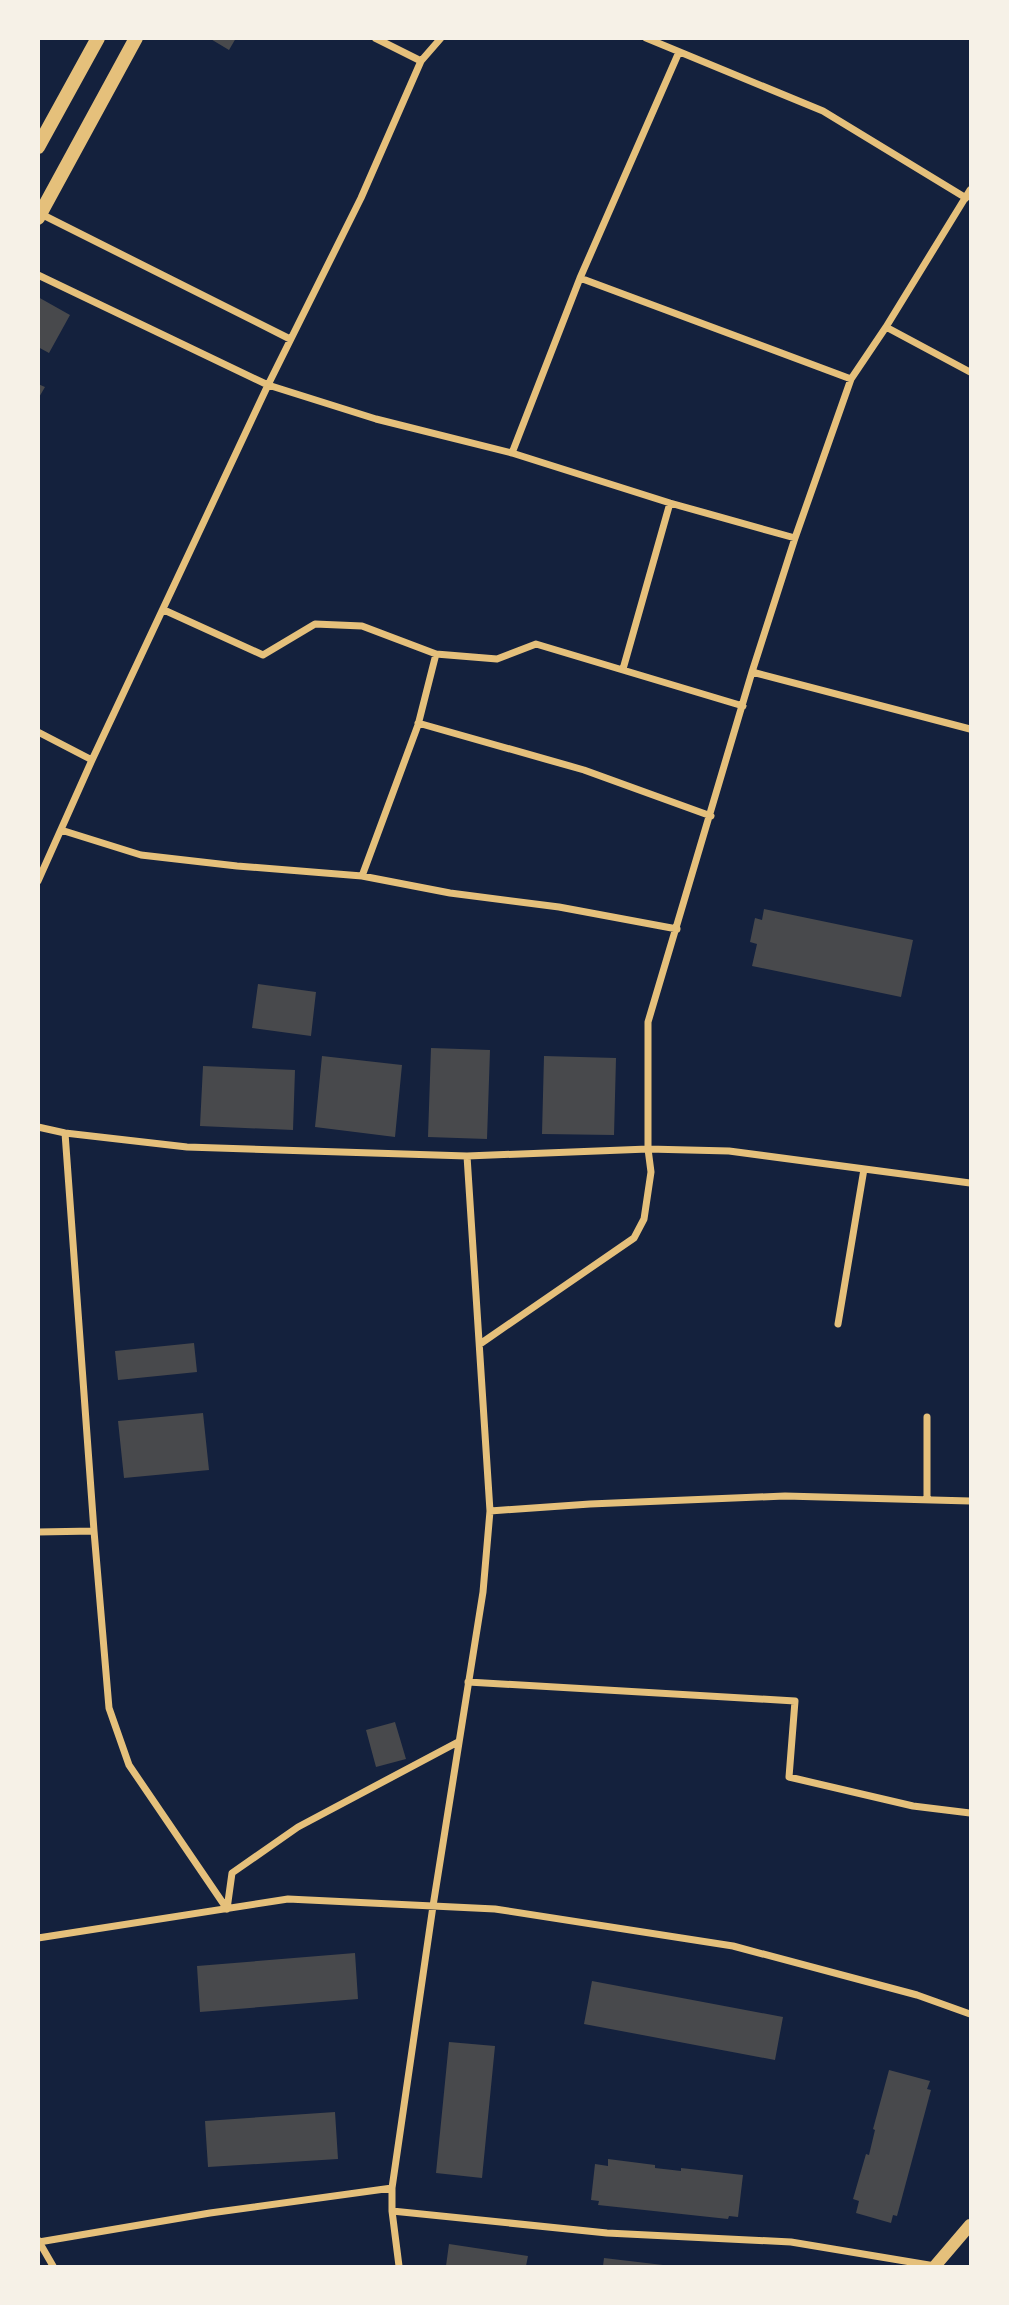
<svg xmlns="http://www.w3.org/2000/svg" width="1009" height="2305" font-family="Commissioner,sans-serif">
	<rect width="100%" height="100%" fill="#14213d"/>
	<!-- building -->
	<path fill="#48494c" d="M 209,38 L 236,38 L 229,50 Z
		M 38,297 L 70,315 L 49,353 L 38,347 Z
		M 38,384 L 45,387 L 38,399 Z
		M 764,909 L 913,940 L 901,997 L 752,966 L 757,944 L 750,942 L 755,918 L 762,920 Z
		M 258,984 L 316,992 L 311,1036 L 252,1028 Z
		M 431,1048 L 490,1050 L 487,1139 L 428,1137 Z
		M 322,1056 L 402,1065 L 395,1137 L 315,1127 Z
		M 544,1056 L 616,1058 L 614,1135 L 542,1134 Z
		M 203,1066 L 295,1070 L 293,1130 L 200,1126 Z
		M 194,1343 L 197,1372 L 118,1380 L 115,1351 Z
		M 203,1413 L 209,1470 L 124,1478 L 118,1421 Z
		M 395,1722 L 406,1759 L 376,1767 L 366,1730 Z
		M 355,1953 L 358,1999 L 200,2012 L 197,1966 Z
		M 592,1981 L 783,2017 L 775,2060 L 584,2024 Z
		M 449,2042 L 495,2046 L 482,2178 L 436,2173 Z
		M 889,2070 L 930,2081 L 927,2089 L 931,2090 L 897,2216 L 893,2215 L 891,2223 L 856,2213 L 859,2201 L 853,2199 L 866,2154 L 869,2155 L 875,2130 L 873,2129 Z
		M 335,2112 L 338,2159 L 208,2167 L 205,2121 Z
		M 608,2159 L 655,2165 L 655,2168 L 681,2171 L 681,2168 L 743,2175 L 738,2217 L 729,2216 L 728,2219 L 598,2205 L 599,2201 L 591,2200 L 595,2164 L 608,2166 Z
		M 449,2244 L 528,2256 L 526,2266 L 446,2266 Z
		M 604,2258 L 663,2265 L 663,2266 L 603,2266 Z"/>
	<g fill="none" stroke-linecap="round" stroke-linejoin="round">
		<!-- minor -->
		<path stroke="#e5c07b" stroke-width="7" d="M 375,38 L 421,61
			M 646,38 L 823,111 L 966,198
			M 41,214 L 290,339
			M 38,275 L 268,385 L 376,419 L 512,453 L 670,503 L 795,538
			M 580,278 L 851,379
			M 886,327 L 970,372
			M 512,453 L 580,278 L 679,52
			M 164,610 L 263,655 L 315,624 L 362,626 L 436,654 L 497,659 L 536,644 L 743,706
			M 623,669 L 670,503
			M 752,672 L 970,729
			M 418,723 L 584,770 L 711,816
			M 38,732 L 92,760
			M 61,830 L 141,855 L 237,866 L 362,876 L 450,893 L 559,907 L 677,929
			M 362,876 L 418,725 L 436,654
			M 38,881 L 92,760 L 268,385 L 361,198 L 421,61 L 441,38
			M 38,1127 L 65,1133 L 187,1147 L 467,1156 L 648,1149 L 729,1151 L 970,1183
			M 65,1133 L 94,1531 L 109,1708 L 129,1765 L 227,1909
			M 838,1324 L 864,1169
			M 480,1344 L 634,1238 L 644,1219 L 651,1172 L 648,1149 L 648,1022 L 752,672 L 795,538 L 851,379 L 886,327 L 970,190
			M 927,1500 L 927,1417
			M 490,1511 L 590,1504 L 785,1496 L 970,1501
			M 38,1532 L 94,1531
			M 468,1682 L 795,1701 L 789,1777 L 913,1806 L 970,1813
			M 227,1909 L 232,1873 L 298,1827 L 458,1742
			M 38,1938 L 288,1899 L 495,1909 L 733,1946 L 917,1995 L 970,2014
			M 392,2211 L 607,2233 L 791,2242 L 935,2266
			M 38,2240 L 53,2266
			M 39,2242 L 210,2213 L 392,2188
			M 399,2266 L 392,2211 L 392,2188 L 433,1906 L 483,1592 L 490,1511 L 467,1156"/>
		<!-- tertiary -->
		<path stroke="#e5c07b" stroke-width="12" d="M 935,2266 L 970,2225"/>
		<!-- secondary -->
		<path stroke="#e5c07b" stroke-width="14" d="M 38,147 L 98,38
			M 38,218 L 136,38"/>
	</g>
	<!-- border -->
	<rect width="1009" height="2305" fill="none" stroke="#f6f1e7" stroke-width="80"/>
</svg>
